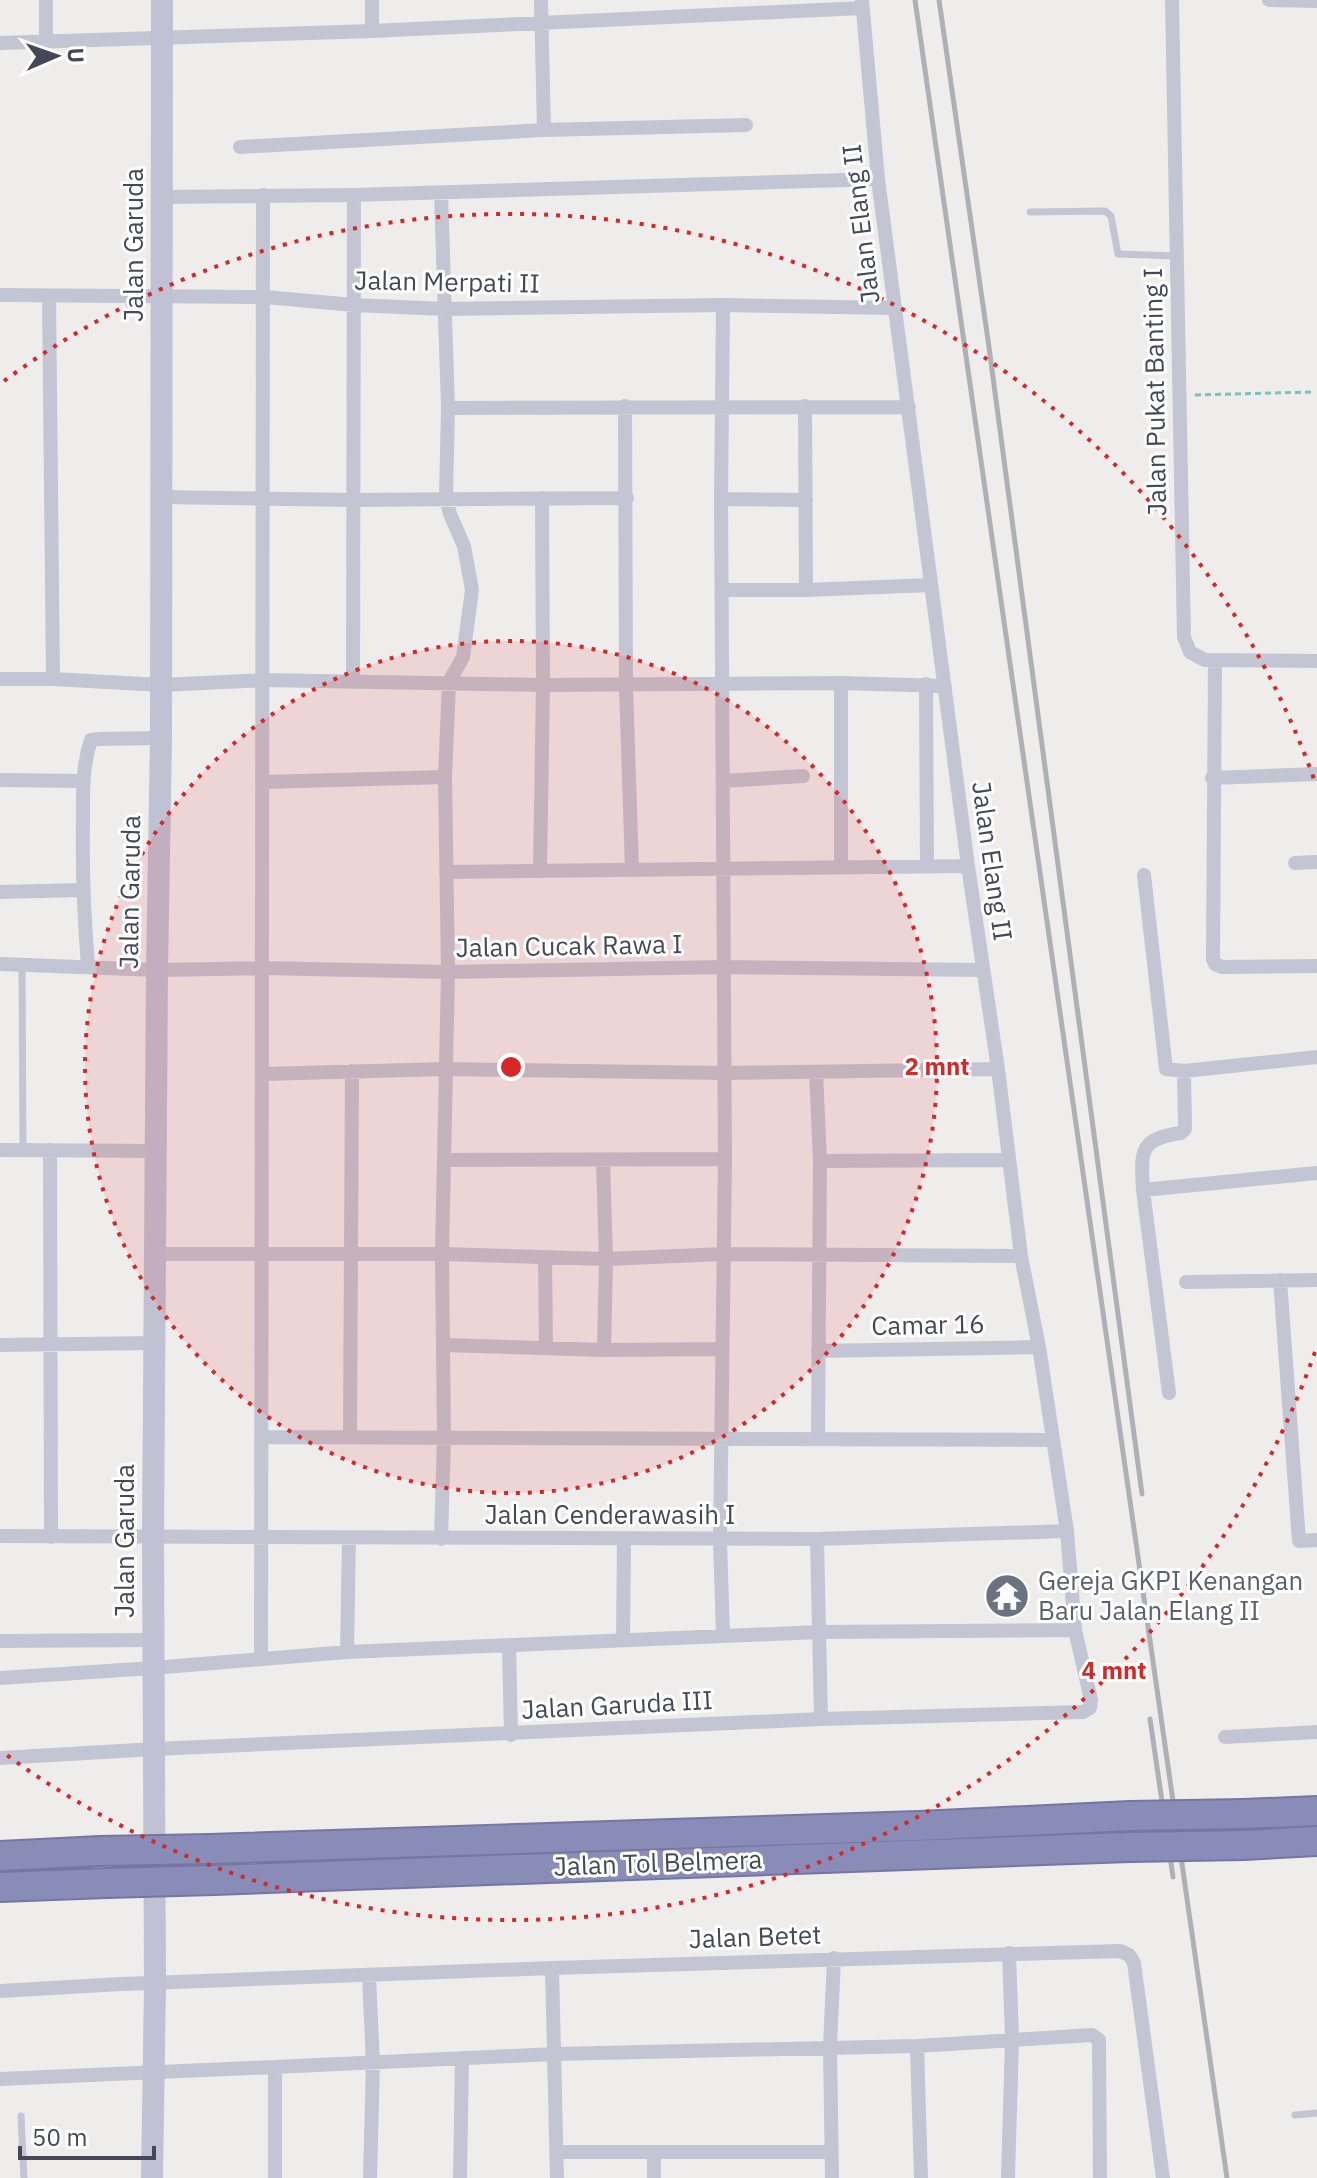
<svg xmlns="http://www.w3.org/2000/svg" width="1317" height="2178" font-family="'IBM Plex Sans',sans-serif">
	<rect width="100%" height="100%" fill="#efedec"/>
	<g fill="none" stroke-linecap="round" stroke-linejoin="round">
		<!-- highway casing -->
		<g stroke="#7477a2" stroke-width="32">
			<path id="highway" d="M 1243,1814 L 1317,1811
				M 1244,1845 L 1317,1841
				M 210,1849 L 919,1826 L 1130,1816
				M 0,1856 L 100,1851
				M 214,1880 L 1130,1847
				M 0,1887 L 107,1883"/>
		</g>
		<!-- path -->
		<path stroke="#7ac3bd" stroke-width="3" stroke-dasharray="6 4" stroke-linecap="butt" d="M 1195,395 L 1313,392"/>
		<!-- lane -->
		<path stroke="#c4c5d2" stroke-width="7" d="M 1030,212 L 1105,211 L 1111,216 L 1118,254 L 1177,256
			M 22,964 L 23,1150
			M 1295,2115 L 1317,2113
			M 21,2116 L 24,2178"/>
		<!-- street -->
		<path stroke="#c4c5d2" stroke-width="14" d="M 46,0 L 46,41
			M 541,0 L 544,130
			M 1172,0 L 1184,637 L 1190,652 L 1205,660 L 1317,661
			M 1269,0 L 1317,1
			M 372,31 L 372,0
			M 0,43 L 372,31 L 862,8
			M 240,147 L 544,130 L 746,125
			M 441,193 L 448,408 L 446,498 L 450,514 L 464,546 L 472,590 L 463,657 L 449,682 L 445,777 L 448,972 L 442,1254 L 444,1439 L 441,1539
			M 161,197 L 354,195 L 878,179
			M 0,295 L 265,297 L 354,305 L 445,309 L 723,305 L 894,308
			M 49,296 L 53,679
			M 625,406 L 626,686 L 632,869
			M 805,406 L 806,590
			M 448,408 L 909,407
			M 160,497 L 352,500 L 627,498
			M 721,499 L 806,500
			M 722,590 L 806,590 L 931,585
			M 1215,661 L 1213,959 L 1215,964 L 1222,967 L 1317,966
			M 0,679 L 53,679 L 161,685 L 264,680 L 543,685 L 841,683 L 945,686
			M 353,681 L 354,195
			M 841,683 L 841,866
			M 926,684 L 927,866
			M 1212,778 L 1317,774
			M 0,780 L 83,781
			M 723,781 L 803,776
			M 263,782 L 445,777
			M 1295,863 L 1317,862
			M 540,869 L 543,685 L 542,498
			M 446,872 L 968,866
			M 1144,875 L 1166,1069 L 1184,1071 L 1317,1057
			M 0,892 L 82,890
			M 0,964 L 157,970 L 263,968 L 448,972 L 723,967 L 982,970
			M 88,966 C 84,917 82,870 83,821 C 83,794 82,766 91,740 L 99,739 L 161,738
			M 816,1072 L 820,1161
			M 263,1074 L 446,1069 L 723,1073 L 998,1069
			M 0,1150 L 155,1151
			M 50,1150 L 51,1537
			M 444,1160 L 725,1159
			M 603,1161 L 606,1259 L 604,1350
			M 1143,1190 L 1317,1173
			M 155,1254 L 442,1254 L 606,1259 L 723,1254 L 1021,1256
			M 545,1257 L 546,1348
			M 1280,1280 L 1299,1541 L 1317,1540
			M 1186,1282 L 1317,1280
			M 0,1345 L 155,1343
			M 443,1345 L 604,1350 L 721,1349
			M 818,1351 L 1039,1347
			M 1169,1393 L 1143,1190 C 1141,1151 1139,1139 1181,1133 L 1185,1129 L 1184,1071
			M 350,1436 L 352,1071
			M 262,1437 L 1053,1440
			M 818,1438 L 820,1161 L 1009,1160
			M 0,1536 L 817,1539 L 1067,1531
			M 817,1539 L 821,1719
			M 723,1635 L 720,1540 L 725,1159 L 721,499 L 723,305
			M 623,1640 L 624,1539
			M 0,1641 L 153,1640
			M 509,1645 L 511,1735
			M 347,1652 L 349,1539
			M 261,1659 L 263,195
			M 0,1678 L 153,1668 L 347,1652 L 820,1632 L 1075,1630
			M 1225,1737 L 1317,1732
			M 0,1758 L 155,1749 L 821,1719 L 1083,1712 L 1090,1708 L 1091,1700 L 1075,1630 L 1067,1531 L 1039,1347 L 1021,1256 L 998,1069 L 968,866 L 878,179 L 862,0
			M 552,1968 L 557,2178
			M 369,1977 L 373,2063 L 370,2178
			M 0,1991 L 121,1984 L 552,1968 L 1120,1951 L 1129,1955 L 1134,1963 L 1163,2178
			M 917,2046 L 921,2178
			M 0,2079 L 275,2067
			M 556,2152 L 832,2152
			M 275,2178 L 275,2067 L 554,2054 L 917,2046 L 1092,2035 L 1099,2040 L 1100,2178
			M 460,2178 L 462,2058
			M 654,2178 L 654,2152
			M 832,2178 L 830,2047 L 834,1958
			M 1008,2178 L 1012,2039 L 1009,1953"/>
		<!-- secondary -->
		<path stroke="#c0c1d3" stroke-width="22" d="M 152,2178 L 155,1985 L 153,1538 L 157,970 L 161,738 L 162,0"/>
		<!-- highway -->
		<use href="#highway" stroke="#888cb6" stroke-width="28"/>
		<!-- rail -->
		<path stroke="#afafb6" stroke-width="5" d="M 915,0 L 1227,2178
			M 939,0 L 988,340 L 1142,1494
			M 1150,1719 L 1173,1877"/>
		<!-- highway-bridge casing -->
		<g stroke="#7477a2" stroke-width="32" stroke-linecap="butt">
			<path id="highway-bridge" d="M 1130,1816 L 1243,1814
				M 1130,1847 L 1244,1845
				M 100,1851 L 210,1849
				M 107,1883 L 214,1880"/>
		</g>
		<!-- highway-bridge -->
		<use href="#highway-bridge" stroke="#888cb6" stroke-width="28"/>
	</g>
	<!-- distance rings -->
	<circle cx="511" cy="1067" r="426" fill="#d62828" fill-opacity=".12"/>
	<g fill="none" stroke="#d62828" stroke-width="4" stroke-dasharray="4 8">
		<circle cx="511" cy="1067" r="426"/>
		<path d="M1315 1352A853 853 0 0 1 4 1753M4 381A853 853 0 0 1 1315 782"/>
	</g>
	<!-- icons -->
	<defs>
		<g id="temple-disc" transform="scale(2.3)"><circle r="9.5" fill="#6b7280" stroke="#fff"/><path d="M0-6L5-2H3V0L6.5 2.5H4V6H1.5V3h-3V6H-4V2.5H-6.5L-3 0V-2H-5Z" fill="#fff"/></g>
	</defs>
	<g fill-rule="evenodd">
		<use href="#temple-disc" x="1007" y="1596"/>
	</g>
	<g text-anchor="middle" stroke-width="6" stroke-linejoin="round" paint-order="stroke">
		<!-- street labels -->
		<g font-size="26" fill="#464857" stroke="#fff">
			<text transform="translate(861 224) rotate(-97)" y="9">Jalan Elang II</text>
			<text transform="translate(134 245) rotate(-90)" y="9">Jalan Garuda</text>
			<text transform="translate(447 282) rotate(1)" y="9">Jalan Merpati II</text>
			<text transform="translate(1155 392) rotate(-91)" y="9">Jalan Pukat Banting I</text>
			<text transform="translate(992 861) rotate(82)" y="9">Jalan Elang II</text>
			<text transform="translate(130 892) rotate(-89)" y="9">Jalan Garuda</text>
			<text transform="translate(569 946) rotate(-1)" y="9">Jalan Cucak Rawa I</text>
			<text transform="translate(928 1325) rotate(-1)" y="9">Camar 16</text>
			<text x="610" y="1524">Jalan Cenderawasih I</text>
			<text transform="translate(125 1541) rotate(-90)" y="9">Jalan Garuda</text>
			<text transform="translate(617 1705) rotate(-3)" y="9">Jalan Garuda III</text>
			<text transform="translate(658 1863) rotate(-2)" y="9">Jalan Tol Belmera</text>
			<text transform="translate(755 1937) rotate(-2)" y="9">Jalan Betet</text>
		</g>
		<!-- worship labels -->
		<g font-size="26" fill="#5b616d" stroke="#fff" text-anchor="start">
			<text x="1038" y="1590">Gereja GKPI Kenangan<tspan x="1038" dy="30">Baru Jalan Elang II</tspan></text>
		</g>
	</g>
	<circle cx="511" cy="1067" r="12" fill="#d62828" stroke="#fff" stroke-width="4"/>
	<g font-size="24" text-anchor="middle" font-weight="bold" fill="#d62828" stroke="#fff" stroke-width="6" stroke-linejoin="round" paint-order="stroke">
		<text x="937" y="1075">2 mnt</text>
		<text x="1114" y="1679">4 mnt</text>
	</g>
	<!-- north arrow -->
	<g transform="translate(56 56) rotate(88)" stroke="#ffffff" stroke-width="6" paint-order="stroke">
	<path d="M0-6L14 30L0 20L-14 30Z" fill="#464857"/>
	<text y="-12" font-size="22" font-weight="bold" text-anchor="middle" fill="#464857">U</text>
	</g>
	<!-- scale -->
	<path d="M20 2146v12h134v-12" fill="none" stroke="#464857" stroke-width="4"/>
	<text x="32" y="2146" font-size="24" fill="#464857" stroke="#ffffff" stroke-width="6" paint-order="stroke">50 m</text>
</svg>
